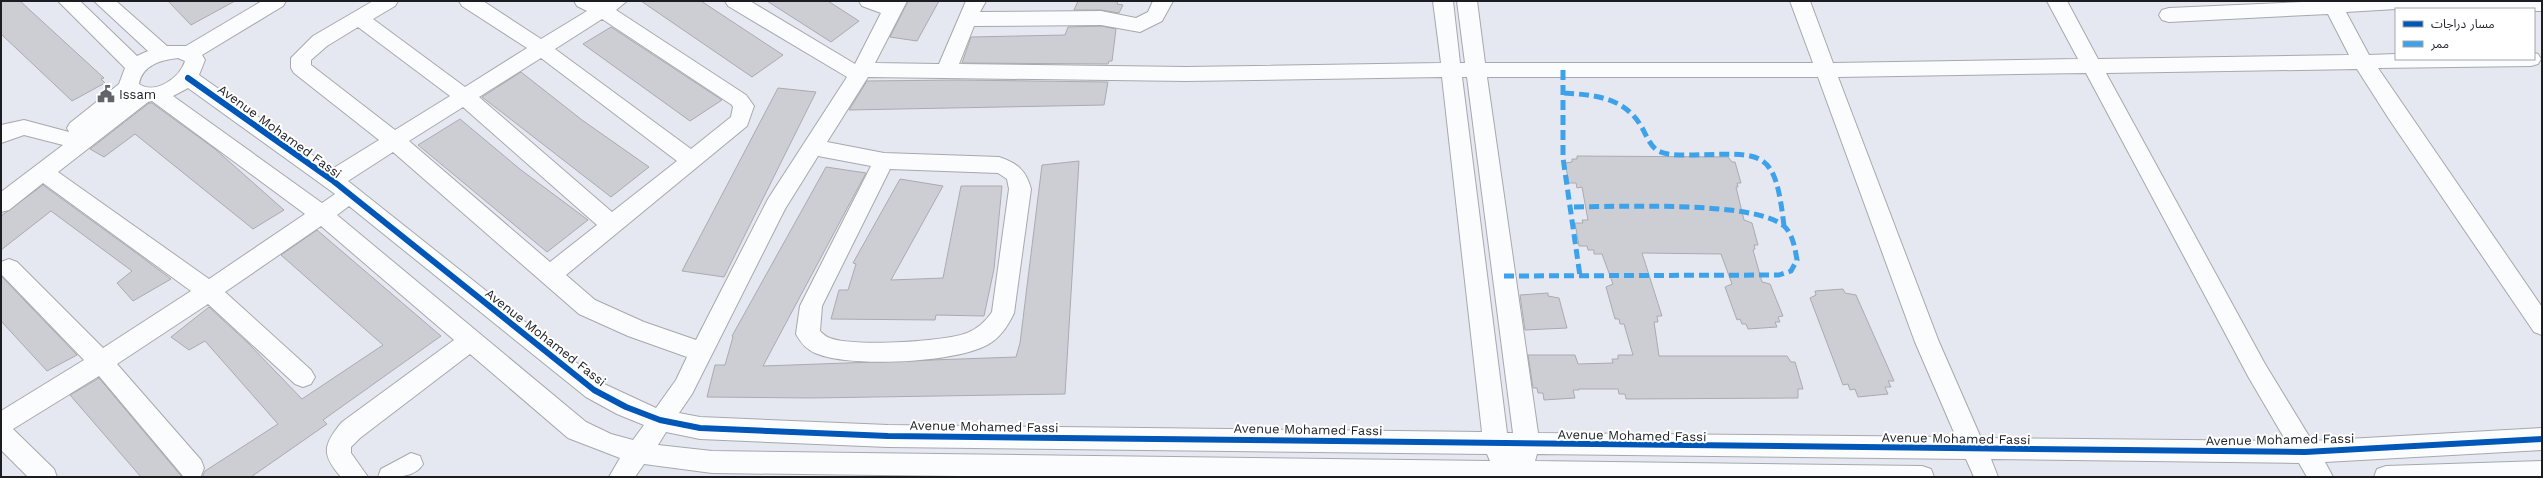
<svg xmlns="http://www.w3.org/2000/svg" width="2543" height="478" font-family="'Work Sans','Noto Sans Arabic',sans-serif">
	<rect width="100%" height="100%" fill="#e6e8f1"/>
	<!-- building -->
	<path fill="#cdcdd4" stroke="#aaaab1" d="M 1,1 L 20,1 L 104,78 L 101,79 L 105,83 L 72,101 L 1,34 Z
		M 168,1 L 235,1 L 191,25 Z
		M 641,1 L 701,1 L 783,55 L 752,77 Z
		M 767,1 L 828,1 L 859,21 L 831,42 Z
		M 908,1 L 939,1 L 917,41 L 890,37 Z
		M 1078,1 L 1118,1 L 1117,4 L 1123,5 L 1119,13 L 1101,10 L 1074,10 Z
		M 1101,26 L 1116,29 L 1112,61 L 1109,61 L 1108,64 L 962,63 L 971,37 L 1065,35 L 1068,27 Z
		M 611,27 L 722,100 L 690,121 L 583,44 Z
		M 521,72 L 582,120 L 649,167 L 611,197 L 482,97 Z
		M 956,80 L 1108,82 L 1104,105 L 849,110 L 867,81 Z
		M 778,88 L 816,92 L 724,277 L 682,271 Z
		M 149,103 L 152,103 L 215,149 L 284,210 L 253,229 L 135,134 L 104,157 L 90,149 Z
		M 460,119 L 521,170 L 588,220 L 547,252 L 418,145 Z
		M 1577,156 L 1728,157 L 1732,162 L 1735,162 L 1741,183 L 1737,183 L 1738,187 L 1736,187 L 1744,220 L 1752,223 L 1758,245 L 1754,245 L 1755,249 L 1753,250 L 1762,282 L 1770,284 L 1783,316 L 1778,317 L 1780,322 L 1775,322 L 1777,327 L 1748,329 L 1746,324 L 1742,324 L 1740,319 L 1737,320 L 1725,287 L 1732,284 L 1721,254 L 1642,253 L 1662,316 L 1657,316 L 1658,322 L 1654,322 L 1659,356 L 1787,356 L 1791,362 L 1795,362 L 1803,389 L 1798,389 L 1798,398 L 1626,399 L 1625,394 L 1619,394 L 1618,389 L 1579,389 L 1579,390 L 1573,390 L 1575,398 L 1544,400 L 1543,393 L 1538,393 L 1537,388 L 1533,388 L 1528,355 L 1575,355 L 1578,364 L 1613,363 L 1612,359 L 1618,359 L 1618,355 L 1633,355 L 1624,324 L 1620,324 L 1619,319 L 1615,319 L 1606,287 L 1613,284 L 1602,254 L 1594,254 L 1594,250 L 1588,250 L 1587,246 L 1579,246 L 1575,223 L 1583,223 L 1582,220 L 1588,220 L 1582,187 L 1577,188 L 1576,183 L 1569,183 L 1565,163 L 1572,162 L 1572,159 L 1577,159 Z
		M 1079,161 L 1065,394 L 811,398 L 707,397 L 715,365 L 725,365 L 733,337 L 732,336 L 826,167 L 866,173 L 763,366 L 1016,357 L 1020,343 L 1042,165 Z
		M 900,179 L 943,186 L 891,280 L 943,278 L 961,186 L 1002,186 L 994,269 L 984,316 L 936,315 L 935,320 L 831,319 L 839,290 L 848,290 L 856,264 L 853,263 Z
		M 43,185 L 139,255 L 171,279 L 133,301 L 117,283 L 132,271 L 51,211 L 1,250 L 1,216 Z
		M 317,230 L 441,336 L 323,420 L 327,424 L 251,477 L 202,477 L 205,471 L 278,424 L 205,341 L 189,350 L 171,337 L 209,307 L 249,344 L 302,399 L 383,345 L 281,255 Z
		M 1,276 L 77,355 L 47,371 L 1,321 Z
		M 1843,289 L 1845,293 L 1856,295 L 1894,381 L 1888,381 L 1891,387 L 1885,387 L 1888,394 L 1858,397 L 1855,389 L 1850,390 L 1848,384 L 1843,385 L 1810,298 L 1816,295 L 1815,291 Z
		M 1548,293 L 1548,296 L 1559,298 L 1567,328 L 1525,330 L 1520,295 Z
		M 99,378 L 182,477 L 141,477 L 70,395 Z"/>
	<g fill="none" stroke-linecap="round" stroke-linejoin="round">
		<!-- minor casing -->
		<g stroke="#a6a8ae" stroke-width="2">
			<path id="minor" d="M 58,1 L 80,1 L 137,56 L 148,51 L 94,1 L 116,1 L 167,46 L 186,46 L 262,1 L 286,1 L 283,6 L 202,55 L 205,60 L 199,75 L 332,169 L 379,140 L 294,73 L 291,68 L 291,58 L 313,36 L 373,1 L 398,1 L 395,6 L 373,19 L 465,87 L 527,48 L 462,6 L 459,1 L 483,1 L 541,39 L 587,11 L 577,6 L 574,1 L 627,1 L 616,10 L 746,95 L 754,106 L 747,126 L 566,275 L 595,300 L 644,322 L 696,340 L 768,199 L 847,77 L 728,6 L 725,1 L 750,1 L 855,64 L 881,13 L 862,6 L 859,1 L 907,1 L 875,63 L 939,64 L 966,1 L 986,1 L 980,12 L 1101,11 L 1136,18 L 1148,12 L 1153,1 L 1173,1 L 1162,21 L 1140,32 L 1101,25 L 974,26 L 959,64 L 1186,67 L 1441,63 L 1433,1 L 1453,1 L 1460,63 L 1465,63 L 1457,1 L 1477,1 L 1485,63 L 1813,63 L 1790,1 L 1810,1 L 1833,63 L 2078,59 L 2047,1 L 2067,1 L 2098,59 L 2349,55 L 2328,14 L 2169,22 L 2162,20 L 2159,15 L 2162,10 L 2169,8 L 2327,1 L 2542,1 L 2542,11 L 2396,9 L 2346,12 L 2369,55 L 2396,54 L 2396,59 L 2534,59 L 2534,53 L 2538,54 L 2541,59 L 2538,64 L 2531,66 L 2378,68 L 2542,307 L 2542,335 L 2534,332 L 2389,119 L 2357,69 L 2106,73 L 2265,364 L 2312,441 L 2542,428 L 2542,450 L 2325,462 L 2333,477 L 2307,477 L 2299,463 L 1991,459 L 1998,477 L 1974,477 L 1966,459 L 1537,454 L 1535,461 L 1922,466 L 1931,469 L 1934,477 L 1033,477 L 712,473 L 644,464 L 635,477 L 609,477 L 620,458 L 568,438 L 470,354 L 360,438 L 351,447 L 351,453 L 368,477 L 341,477 C 321,454 323,445 342,422 L 454,340 L 321,226 L 225,292 L 311,370 L 315,377 L 311,384 L 303,387 L 295,384 L 208,304 L 117,364 L 201,460 L 204,468 L 201,476 L 183,476 L 99,376 L 13,429 L 54,469 L 57,477 L 28,477 L 1,450 L 1,411 L 84,360 L 1,274 L 1,262 L 9,259 L 17,262 L 103,348 L 191,291 L 43,183 L 9,210 L 1,212 L 1,192 L 63,145 L 24,135 L 1,143 L 1,125 L 24,120 L 69,132 L 67,128 L 70,123 L 119,84 L 125,68 ZM 602,19 L 732,105 L 733,107 L 731,117 L 691,149 L 555,49 ZM 358,27 L 450,96 L 395,130 L 311,65 L 311,60 L 327,46 ZM 178,58 L 185,61 C 180,78 155,95 139,84 C 142,65 161,60 178,58 ZM 541,58 L 677,161 L 612,212 L 479,97 ZM 2086,73 L 2249,378 L 2286,441 L 1981,438 L 1939,342 L 1838,77 ZM 868,77 L 1186,81 L 1442,77 L 1482,432 L 888,425 L 700,417 L 679,413 L 692,394 L 785,209 L 818,156 L 871,166 L 800,306 L 796,334 C 801,343 806,349 815,353 C 849,368 954,363 987,345 C 1000,338 1008,326 1014,313 L 1031,189 C 1026,170 1017,163 999,157 L 884,153 L 827,142 ZM 1462,77 L 1467,77 L 1513,433 L 1507,433 ZM 1487,77 L 1818,77 L 1915,342 L 1956,437 L 1538,433 ZM 188,88 L 324,186 L 335,194 L 322,203 L 173,96 ZM 152,101 L 305,214 L 209,279 L 58,172 L 148,102 ZM 463,107 L 597,225 L 550,262 L 409,141 ZM 393,152 L 579,314 L 628,336 L 687,357 L 676,380 L 656,408 L 602,383 L 348,181 ZM 890,169 L 998,173 L 1007,179 L 1009,189 L 992,312 C 986,321 977,329 967,333 C 943,342 852,347 830,338 C 826,337 823,334 820,331 L 822,306 ZM 349,206 L 586,397 L 617,414 L 644,425 L 633,440 L 611,434 L 586,422 L 337,215 ZM 666,432 L 700,439 L 888,447 L 1487,454 L 1490,461 L 712,451 L 658,445 Z
				M 411,453 L 420,456 L 423,464 C 415,478 395,477 378,477 L 381,469 Z
				M 2542,461 L 2542,477 L 2374,477 L 2377,469 L 2386,466 Z"/>
		</g>
		<!-- minor -->
		<use href="#minor" fill="#fbfcfd" fill-rule="evenodd"/>
		<!-- quiet -->
		<path stroke="#3da2ea" stroke-width="5" stroke-dasharray="10 5" stroke-linecap="butt" d="M 1563,70 L 1563,158 L 1580,276
			M 1564,93 C 1594,95 1624,97 1641,126 C 1646,134 1649,145 1658,151 C 1669,156 1682,155 1694,155 C 1765,153 1775,149 1784,226
			M 1504,276 L 1779,275 L 1791,271 L 1797,260 C 1795,249 1793,234 1784,226 C 1754,200 1614,207 1571,207"/>
		<!-- cycleway casing -->
		<g stroke="#fff" stroke-width="8">
			<path id="cycleway" d="M 188,78 L 332,180 L 594,390 L 626,407 L 660,420 L 700,428 L 888,436 L 2305,452 L 2542,439"/>
		</g>
		<!-- cycleway -->
		<use href="#cycleway" stroke="#0057b8" stroke-width="6"/>
	</g>
	<!-- icons -->
	<defs>
		<g id="civic-bare" transform="scale(1.38)"><path d="M-.6-6.5H3V-4.5H.6V-3L4-1V1h2V6H-6V1h2V-1L-.6-3ZM-1.2 2.5V6h2.4V2.5Z" fill="#63646b" stroke="#fff" stroke-width="2.5" paint-order="stroke"/></g>
	</defs>
	<g fill-rule="evenodd">
		<use href="#civic-bare" x="106" y="94"/>
	</g>
	<g text-anchor="middle" stroke-width="4" stroke-linejoin="round" paint-order="stroke">
		<!-- poi labels -->
		<g font-size="13" fill="#1c1d23" stroke="#fff" text-anchor="start">
			<text x="119" y="99">Issam</text>
		</g>
		<!-- street labels -->
		<g font-size="13" fill="#1c1d23" stroke="#fff">
			<text transform="translate(280 131) rotate(36)" y="5">Avenue Mohamed Fassi</text>
			<text transform="translate(546 337) rotate(38)" y="5">Avenue Mohamed Fassi</text>
			<text transform="translate(984 426) rotate(1)" y="5">Avenue Mohamed Fassi</text>
			<text transform="translate(1308 429) rotate(1)" y="5">Avenue Mohamed Fassi</text>
			<text transform="translate(1632 435) rotate(1)" y="5">Avenue Mohamed Fassi</text>
			<text transform="translate(1956 438) rotate(1)" y="5">Avenue Mohamed Fassi</text>
			<text transform="translate(2280 439) rotate(-1)" y="5">Avenue Mohamed Fassi</text>
		</g>
	</g>
	<!-- border -->
	<rect width="2543" height="478" fill="none" stroke="#1c1d23" stroke-width="4"/>
	<!-- legend -->
	<rect x="2395" y="8" width="140" height="52" fill="#ffffff" stroke="#a4a5a7"/>
	<rect x="2403" y="21" width="20" height="6" fill="#0057b8" stroke="#a4a5a7"/>
	<text x="2431" y="28" font-size="12" fill="#1c1d23">مسار دراجات</text>
	<rect x="2403" y="41" width="20" height="6" fill="#3da2ea" stroke="#a4a5a7"/>
	<text x="2431" y="48" font-size="12" fill="#1c1d23">ممر</text>
</svg>
